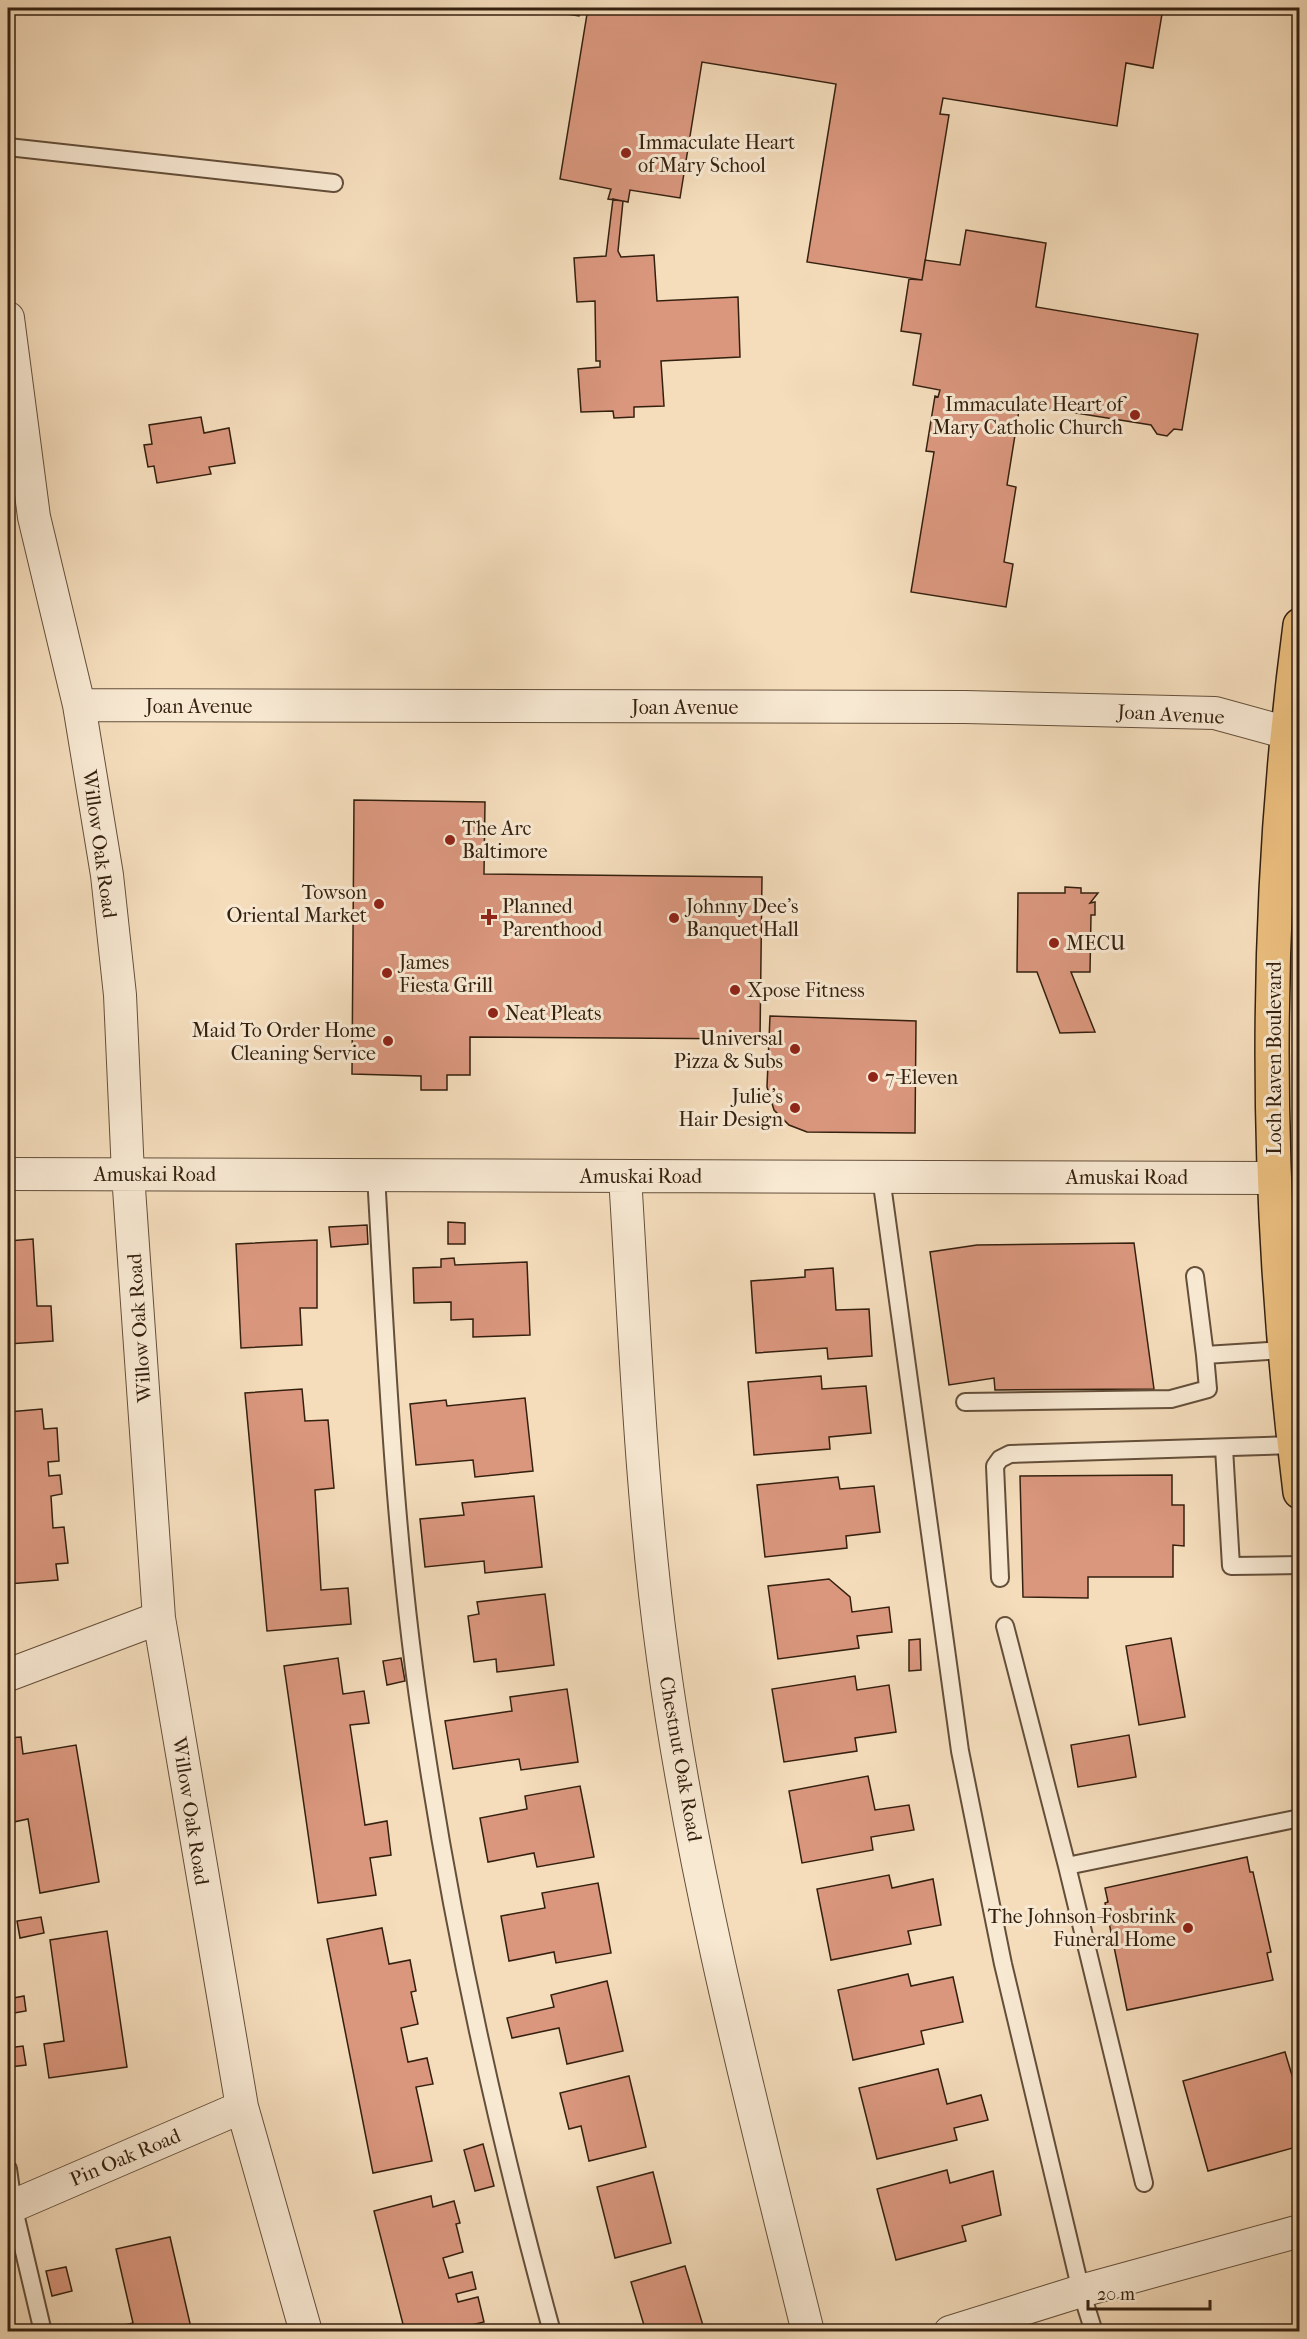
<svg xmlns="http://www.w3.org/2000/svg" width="1307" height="2339" font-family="'IM FELL French Canon',serif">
	<rect width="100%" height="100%" fill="#f5ddbc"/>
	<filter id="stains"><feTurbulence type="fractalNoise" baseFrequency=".00333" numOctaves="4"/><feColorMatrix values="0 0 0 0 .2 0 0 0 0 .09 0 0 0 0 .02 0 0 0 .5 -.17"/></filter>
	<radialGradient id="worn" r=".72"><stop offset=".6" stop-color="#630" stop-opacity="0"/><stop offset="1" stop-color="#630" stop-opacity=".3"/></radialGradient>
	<!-- building -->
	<path fill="#da977e" stroke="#34200f" stroke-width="1.5" d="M 527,8 L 581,8 L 579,16 Z
		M 588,8 L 1163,8 L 1153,68 L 1126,63 L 1117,126 L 943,98 L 940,114 L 949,115 L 922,280 L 807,262 L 836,84 L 702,62 L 680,198 L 630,190 L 628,202 L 623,201 L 608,199 L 611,189 L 560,179 Z
		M 613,199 L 623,201 L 618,251 L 621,257 L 654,255 L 657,301 L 738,297 L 740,357 L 661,361 L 664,406 L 634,407 L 634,417 L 614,418 L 613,411 L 581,412 L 578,369 L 600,367 L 600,361 L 596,361 L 595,301 L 577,302 L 574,258 L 606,256 Z
		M 966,230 L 1046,243 L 1036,307 L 1198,334 L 1182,430 L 1174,429 L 1167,436 L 1157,434 L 1151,425 L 1020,404 L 1007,485 L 1016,487 L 1004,562 L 1013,564 L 1006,607 L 911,592 L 934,452 L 926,451 L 935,396 L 938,397 L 940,390 L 913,385 L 921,334 L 901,331 L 909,279 L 922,280 L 925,260 L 960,265 Z
		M 201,417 L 204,433 L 229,428 L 235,463 L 209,467 L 211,474 L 157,483 L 154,466 L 148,467 L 144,445 L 152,444 L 149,425 Z
		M 354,800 L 485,802 L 484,874 L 762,877 L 760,1039 L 470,1037 L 470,1075 L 447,1075 L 447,1090 L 421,1090 L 421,1076 L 352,1074 Z
		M 1065,887 L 1081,888 L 1081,893 L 1098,893 L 1090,903 L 1095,902 L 1095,915 L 1091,915 L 1090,972 L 1071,972 L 1095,1032 L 1060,1033 L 1037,972 L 1017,972 L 1018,893 L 1065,893 Z
		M 770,1016 L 916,1021 L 915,1133 L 807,1132 L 789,1125 L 774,1110 L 767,1087 Z
		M 8,1044 L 13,1097 L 8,1097 Z
		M 448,1222 L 465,1223 L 465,1244 L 448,1244 Z
		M 367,1225 L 368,1244 L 331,1247 L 329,1227 Z
		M 33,1239 L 37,1306 L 51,1306 L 53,1341 L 8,1344 L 8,1241 Z
		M 317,1240 L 317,1308 L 300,1308 L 302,1345 L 241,1348 L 236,1244 Z
		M 1134,1243 L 1154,1389 L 995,1390 L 994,1378 L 949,1385 L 930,1252 L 977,1245 Z
		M 454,1258 L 455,1265 L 527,1262 L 530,1335 L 473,1337 L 473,1319 L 451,1320 L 451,1302 L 414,1303 L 413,1268 L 441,1267 L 441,1259 Z
		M 833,1268 L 836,1310 L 869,1309 L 872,1356 L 828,1359 L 827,1348 L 756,1353 L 751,1281 L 805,1277 L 805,1270 Z
		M 821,1376 L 822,1389 L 866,1386 L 871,1433 L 829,1437 L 830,1449 L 754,1455 L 748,1382 Z
		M 302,1389 L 305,1421 L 328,1420 L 334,1488 L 315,1490 L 321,1590 L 348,1588 L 351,1624 L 267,1631 L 245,1393 Z
		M 525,1398 L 533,1471 L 475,1477 L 473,1460 L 416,1465 L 410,1404 L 446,1400 L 447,1406 Z
		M 42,1409 L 44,1429 L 57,1428 L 59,1461 L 48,1462 L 49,1476 L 60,1475 L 62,1494 L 51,1496 L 53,1528 L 64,1527 L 68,1563 L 56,1564 L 58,1580 L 8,1584 L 8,1412 Z
		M 1172,1475 L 1172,1505 L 1184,1505 L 1184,1546 L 1173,1545 L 1173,1577 L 1088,1577 L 1088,1598 L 1023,1597 L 1020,1476 Z
		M 838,1477 L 840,1489 L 874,1486 L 880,1532 L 846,1536 L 847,1548 L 765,1557 L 757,1485 Z
		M 534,1496 L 542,1567 L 485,1573 L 484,1561 L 425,1567 L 420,1519 L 464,1515 L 462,1503 Z
		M 829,1579 L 850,1597 L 852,1612 L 889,1607 L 892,1632 L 857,1636 L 859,1648 L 778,1659 L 768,1586 Z
		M 545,1594 L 554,1665 L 497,1672 L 496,1659 L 474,1662 L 468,1616 L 479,1614 L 477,1602 Z
		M 1171,1638 L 1185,1717 L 1139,1725 L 1126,1646 Z
		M 920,1639 L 921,1670 L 909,1671 L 909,1640 Z
		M 338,1658 L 343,1694 L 364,1691 L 369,1723 L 350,1725 L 365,1825 L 387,1821 L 391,1855 L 370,1858 L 376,1895 L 318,1903 L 284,1666 Z
		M 401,1658 L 405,1681 L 387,1685 L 383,1661 Z
		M 855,1676 L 857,1690 L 889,1685 L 896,1732 L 855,1738 L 857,1751 L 784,1762 L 772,1689 Z
		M 567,1689 L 578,1762 L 521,1770 L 519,1759 L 453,1769 L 445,1721 L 512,1711 L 510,1697 Z
		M 1129,1735 L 1136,1777 L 1078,1787 L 1071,1745 Z
		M 21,1737 L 23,1754 L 76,1745 L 99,1882 L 40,1893 L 28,1819 L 9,1823 L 8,1813 L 8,1738 Z
		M 868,1776 L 875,1810 L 909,1805 L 914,1830 L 871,1837 L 873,1850 L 802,1863 L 789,1791 Z
		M 580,1786 L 594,1857 L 537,1867 L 534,1853 L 488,1862 L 480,1818 L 527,1809 L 525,1796 Z
		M 1247,1857 L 1250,1872 L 1253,1872 L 1271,1952 L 1267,1953 L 1273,1980 L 1127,2010 L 1105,1903 L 1108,1902 L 1105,1888 Z
		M 889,1875 L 892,1888 L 933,1879 L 941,1925 L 908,1931 L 911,1944 L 831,1960 L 817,1889 Z
		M 598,1883 L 611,1953 L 556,1963 L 554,1952 L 509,1961 L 501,1916 L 545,1908 L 542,1893 Z
		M 41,1917 L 44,1933 L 20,1938 L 17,1921 Z
		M 382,1928 L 389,1964 L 410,1960 L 416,1991 L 411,1992 L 418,2024 L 401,2028 L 408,2062 L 427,2058 L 433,2084 L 416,2087 L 432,2161 L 373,2173 L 327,1939 Z
		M 107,1931 L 127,2067 L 49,2078 L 44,2044 L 64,2041 L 50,1940 Z
		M 908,1974 L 911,1986 L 953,1977 L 963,2022 L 921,2031 L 924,2044 L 853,2060 L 838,1990 Z
		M 607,1981 L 623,2051 L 567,2064 L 559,2028 L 512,2038 L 507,2018 L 554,2007 L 551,1995 Z
		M 24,1996 L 26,2011 L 8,2014 L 8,1999 Z
		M 23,2046 L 26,2065 L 10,2067 L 8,2048 Z
		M 1285,2052 L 1297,2092 L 1300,2091 L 1300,2146 L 1208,2171 L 1183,2081 Z
		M 938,2069 L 947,2104 L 981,2095 L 988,2120 L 954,2128 L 957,2140 L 877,2159 L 859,2088 Z
		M 629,2076 L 646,2147 L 589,2161 L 581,2126 L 569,2129 L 560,2093 Z
		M 483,2144 L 494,2186 L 475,2191 L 464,2150 Z
		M 947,2170 L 950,2183 L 993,2171 L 1001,2215 L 962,2226 L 966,2241 L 896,2260 L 877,2189 Z
		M 653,2172 L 671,2243 L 615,2258 L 597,2187 Z
		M 431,2196 L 433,2207 L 454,2201 L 460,2223 L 456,2224 L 463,2252 L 443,2258 L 449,2278 L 472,2272 L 476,2289 L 456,2294 L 458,2302 L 478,2297 L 484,2322 L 463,2327 L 465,2332 L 405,2332 L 374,2211 Z
		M 170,2237 L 192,2332 L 121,2332 L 120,2326 L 133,2323 L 116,2249 Z
		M 685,2266 L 705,2332 L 646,2332 L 631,2282 Z
		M 66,2267 L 72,2291 L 52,2296 L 46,2271 Z"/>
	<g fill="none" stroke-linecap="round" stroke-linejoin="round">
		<!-- lane casing -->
		<g stroke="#644f3a" stroke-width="20">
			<path id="lane" d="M 8,147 L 334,183
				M 376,1175 C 387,1365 395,1556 425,1744 C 455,1942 499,2139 552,2332
				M 881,1177 L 960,1751 L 1003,1964 L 1081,2291 L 1094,2332
				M 1195,1276 L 1205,1355 L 1285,1350
				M 965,1402 L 1171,1399 L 1208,1389 L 1205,1355
				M 1224,1448 L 1231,1566 L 1300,1565
				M 1000,1578 L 995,1466 L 1000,1459 L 1010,1454 L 1294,1445
				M 1005,1626 L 1067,1866 L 1144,2183
				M 1067,1866 L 1300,1818
				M 8,2169 L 13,2205 L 43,2332"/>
		</g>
		<!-- street casing -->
		<g stroke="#644f3a" stroke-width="34">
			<path id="street" d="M 8,318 L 34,517 L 79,705 L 107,875 L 120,995 L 128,1174 L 159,1618 L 242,2107 L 306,2332
				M 79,705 L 965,707 L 1215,713 L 1288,733
				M 8,1174 L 1274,1178
				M 625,1176 C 635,1336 641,1498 663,1658 C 694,1886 753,2109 808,2332
				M 8,1675 L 159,1618
				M 8,2208 L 242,2107
				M 950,2332 L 1081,2291 L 1300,2231"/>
		</g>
		<!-- primary casing -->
		<g stroke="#34200f" stroke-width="36">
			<path id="primary" d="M 1300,625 C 1262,912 1264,1205 1300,1492"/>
		</g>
		<!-- lane -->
		<use href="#lane" stroke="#f8e9d3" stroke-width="16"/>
		<!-- street -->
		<use href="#street" stroke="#f8e9d3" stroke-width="32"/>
		<!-- primary -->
		<use href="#primary" stroke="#eabe7e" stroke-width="33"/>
	</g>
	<!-- markers -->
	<g fill="#8f2418" stroke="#f8e9d3" stroke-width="2">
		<circle cx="626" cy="153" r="6"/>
		<circle cx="1135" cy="415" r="6"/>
		<circle cx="450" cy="840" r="6"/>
		<circle cx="379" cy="904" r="6"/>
		<path d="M486 908h6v6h6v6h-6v6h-6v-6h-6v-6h6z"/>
		<circle cx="674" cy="918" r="6"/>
		<circle cx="1054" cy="943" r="6"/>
		<circle cx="387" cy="973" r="6"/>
		<circle cx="735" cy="990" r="6"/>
		<circle cx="493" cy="1013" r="6"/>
		<circle cx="388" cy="1041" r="6"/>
		<circle cx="795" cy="1049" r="6"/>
		<circle cx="873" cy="1077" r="6"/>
		<circle cx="795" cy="1108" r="6"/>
		<circle cx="1188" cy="1928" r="6"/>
	</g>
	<g text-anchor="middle" stroke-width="6" stroke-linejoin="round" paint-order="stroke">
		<!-- poi labels -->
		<g font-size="20" fill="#34200f" stroke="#f8e9d3" text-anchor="start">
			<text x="638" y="149">Immaculate Heart<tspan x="638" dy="23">of Mary School</tspan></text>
			<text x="1123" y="411" text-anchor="end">Immaculate Heart of<tspan x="1123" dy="23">Mary Catholic Church</tspan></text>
			<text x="462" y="835">The Arc<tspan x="462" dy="23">Baltimore</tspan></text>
			<text x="367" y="899" text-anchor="end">Towson<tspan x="367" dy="23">Oriental Market</tspan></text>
			<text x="502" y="913">Planned<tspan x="502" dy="23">Parenthood</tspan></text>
			<text x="686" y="913">Johnny Dee’s<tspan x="686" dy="23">Banquet Hall</tspan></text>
			<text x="1066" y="950">MECU</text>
			<text x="399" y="969">James<tspan x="399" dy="23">Fiesta Grill</tspan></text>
			<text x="747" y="997">Xpose Fitness</text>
			<text x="505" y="1020">Neat Pleats</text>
			<text x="376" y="1037" text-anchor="end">Maid To Order Home<tspan x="376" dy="23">Cleaning Service</tspan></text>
			<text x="783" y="1045" text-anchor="end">Universal<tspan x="783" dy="23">Pizza &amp; Subs</tspan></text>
			<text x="885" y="1084">7-Eleven</text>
			<text x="783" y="1103" text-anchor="end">Julie’s<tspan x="783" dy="23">Hair Design</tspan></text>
			<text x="1176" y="1923" text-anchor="end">The Johnson-Fosbrink<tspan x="1176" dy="23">Funeral Home</tspan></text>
		</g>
		<!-- street labels -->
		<g font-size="20" fill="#34200f" stroke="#f8e9d3">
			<text x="199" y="713">Joan Avenue</text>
			<text x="685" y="714">Joan Avenue</text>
			<text transform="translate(1171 714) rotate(3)" y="7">Joan Avenue</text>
			<text transform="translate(100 844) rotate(82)" y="7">Willow Oak Road</text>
			<text transform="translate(1274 1058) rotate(-90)" y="7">Loch Raven Boulevard</text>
			<text x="155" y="1181">Amuskai Road</text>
			<text x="641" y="1183">Amuskai Road</text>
			<text x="1127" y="1184">Amuskai Road</text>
			<text transform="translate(139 1328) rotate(-94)" y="7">Willow Oak Road</text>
			<text transform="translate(681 1759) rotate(80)" y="7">Chestnut Oak Road</text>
			<text transform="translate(191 1811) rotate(81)" y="7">Willow Oak Road</text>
			<text transform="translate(125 2157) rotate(-23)" y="7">Pin Oak Road</text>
		</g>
	</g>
	<!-- margin -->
	<rect width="1307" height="2339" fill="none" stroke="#f5ddbc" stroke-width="30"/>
	<rect x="9" y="9" width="1289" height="2321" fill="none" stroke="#34200f" stroke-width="3"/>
	<rect x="15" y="15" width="1277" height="2309" fill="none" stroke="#34200f" stroke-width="1.5"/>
	<!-- scale -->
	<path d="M1088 2300v9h122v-9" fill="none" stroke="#34200f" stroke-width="3"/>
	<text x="1097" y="2300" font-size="18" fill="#34200f" stroke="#f8e9d3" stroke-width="4.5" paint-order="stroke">20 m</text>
	<rect width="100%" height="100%" filter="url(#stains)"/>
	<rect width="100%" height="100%" fill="url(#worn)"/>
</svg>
